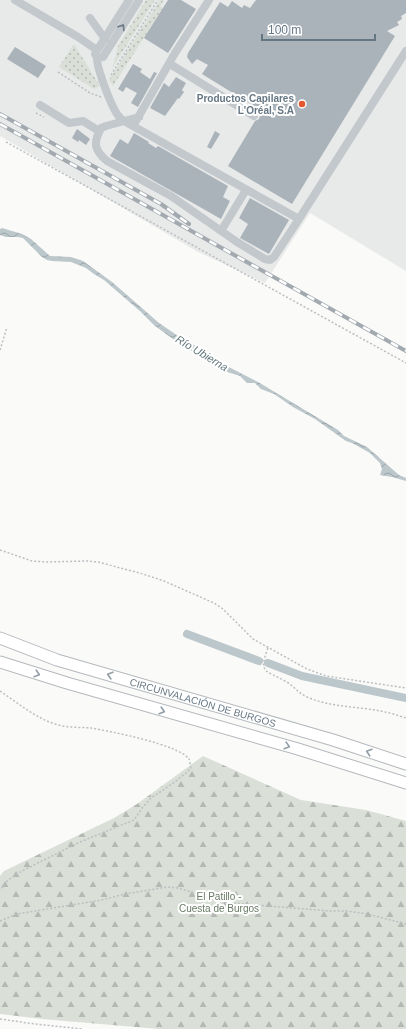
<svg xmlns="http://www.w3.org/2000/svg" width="406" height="1029" font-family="Arial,sans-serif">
	<defs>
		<pattern id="grass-dots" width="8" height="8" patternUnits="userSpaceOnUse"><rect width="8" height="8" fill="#dadfd7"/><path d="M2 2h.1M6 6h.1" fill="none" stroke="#b4b9b4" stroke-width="1.8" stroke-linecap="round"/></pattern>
		<pattern id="forest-firs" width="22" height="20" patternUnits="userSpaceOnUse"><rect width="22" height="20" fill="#dadfd7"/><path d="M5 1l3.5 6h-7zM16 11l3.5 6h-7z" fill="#b4b9b4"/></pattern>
		<pattern id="water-waves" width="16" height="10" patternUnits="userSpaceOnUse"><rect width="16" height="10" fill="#bbc7cb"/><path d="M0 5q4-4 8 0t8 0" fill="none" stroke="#9ca6aa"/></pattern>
	</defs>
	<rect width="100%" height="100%" fill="#fafaf8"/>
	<!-- built -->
	<path fill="#e8e9e9" d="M 0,0 L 406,0 L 406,271 L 310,213 L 265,283 L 198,252 L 0,136 Z"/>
	<!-- grass -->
	<path fill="url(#grass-dots)" d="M 146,0 L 155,0 L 113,67 L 118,46 Z
		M 160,0 L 164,0 L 160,6 L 163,8 L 113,86 L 109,80 Z
		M 74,44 L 100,86 L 94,89 L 59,67 Z"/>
	<!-- forest -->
	<path fill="url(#forest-firs)" d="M 203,756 L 301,800 L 366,810 L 406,821 L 406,1029 L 159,1029 L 42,1019 L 0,1014 L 0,876 L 4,871 L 114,818 L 137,804 Z"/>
	<!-- water -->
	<path fill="url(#water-waves)" d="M 2,228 L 22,234 L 31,239 L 50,256 L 71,257 L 83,261 L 112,282 L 159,323 L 181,338 L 205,351 L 221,363 L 258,382 L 338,430 L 344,436 L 367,447 L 399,475 L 406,478 L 406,481 L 392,477 L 380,475 L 382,469 L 380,463 L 370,453 L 352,443 L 346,441 L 315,419 L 293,407 L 274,394 L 261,389 L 255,383 L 247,383 L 240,376 L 221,370 L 173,339 L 155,326 L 141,312 L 104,280 L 94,274 L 86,268 L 71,262 L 52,261 L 47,260 L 42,257 L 23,238 L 18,237 L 6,237 L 0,235 L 0,229 Z"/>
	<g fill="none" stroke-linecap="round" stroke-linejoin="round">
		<!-- canal -->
		<path stroke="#bbc7cb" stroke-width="8" d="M 187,634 L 259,661
			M 268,663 L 302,676 L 406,698"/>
	</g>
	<!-- building -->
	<path fill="#aab3b9" d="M 168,0 L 181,0 L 196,9 L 168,53 L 144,38 Z
		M 256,0 L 406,0 L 406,13 L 401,16 L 402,19 L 397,22 L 399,25 L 387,31 L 395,36 L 292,204 L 228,166 L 255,121 L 259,119 L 262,111 L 202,74 L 208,65 L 197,59 L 192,64 L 187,57 L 188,53 L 220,2 L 228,7 L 232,1 L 242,8 L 244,5 L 250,8 Z
		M 15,47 L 46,66 L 38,78 L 7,59 Z
		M 133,64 L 142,69 L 140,72 L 150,79 L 154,72 L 157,73 L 138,107 L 131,103 L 137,93 L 126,87 L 123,92 L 118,89 Z
		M 176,77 L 186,83 L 182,90 L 184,92 L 179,99 L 178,98 L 165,116 L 150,108 L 164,83 L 169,87 Z
		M 77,129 L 90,139 L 86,145 L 79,140 L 78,142 L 72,138 Z
		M 215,131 L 220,134 L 211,149 L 207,147 Z
		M 134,133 L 149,142 L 148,143 L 156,148 L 158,146 L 228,186 L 223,197 L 230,201 L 221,219 L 110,156 L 120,139 L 128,144 Z
		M 250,198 L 289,220 L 269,254 L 240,238 L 248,224 L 239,218 Z"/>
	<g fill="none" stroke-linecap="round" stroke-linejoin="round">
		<!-- highway casing -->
		<g stroke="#b4b9bd" stroke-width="13">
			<g id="highway">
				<path id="s1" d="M 0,638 L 57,660 L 333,740 L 406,764"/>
				<path d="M 0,662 L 67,683 L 298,749 L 406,783"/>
			</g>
		</g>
		<!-- path -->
		<path stroke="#bbbfc2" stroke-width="1.5" stroke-dasharray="2 2" stroke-linecap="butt" d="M 58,72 L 90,93 L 101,97
			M 111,75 L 158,0
			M 36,113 L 44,117
			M 6,142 L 406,363
			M 0,350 L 7,327
			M 0,550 L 32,561 L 47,562 L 87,561 L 98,562 L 143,574 L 164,581 L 214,603 L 223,609 L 253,639 L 307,669 L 326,676 L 406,688
			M 268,648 C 258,674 266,670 285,681 C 293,685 298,693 307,697 C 332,708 359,706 385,712 C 392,713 399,716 406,718
			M 0,691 C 18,703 34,717 55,724 C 67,728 79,727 91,728 C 109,731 180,745 189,759 C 190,761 190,765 191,768 L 186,773 L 172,784 L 151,798 L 143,807 L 134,820 L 80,842 L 22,871 L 8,880 L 0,890
			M 0,921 L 17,914 L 65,906 L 102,900 L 125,894 L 167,887 L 178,888 L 220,901 L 232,903 L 330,911 L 347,911 L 368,914 L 406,924
			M 0,1019 L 35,1024 L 83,1029"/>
		<!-- minor -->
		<path stroke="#c3c8cc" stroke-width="8" d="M 15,0 L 78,37 L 97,50
			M 129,0 L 98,49 L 96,51 L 95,54 L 98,58 L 103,57 L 139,0
			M 90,18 L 105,39
			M 97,57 C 96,67 111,105 117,114 C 119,117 121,119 124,121 L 299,219 L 406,51
			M 170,64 L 254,116
			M 40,105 L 69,123 L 83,121 L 99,131
			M 139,117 L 106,126 L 101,128 C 93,143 94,150 107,161 L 171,196 L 237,242 L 265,259 L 270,260 L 274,257 L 299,219
			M 136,121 L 175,53 L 209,0
			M 221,231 L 246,190"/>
		<!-- highway -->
		<use href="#highway" stroke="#fff" stroke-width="11"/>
		<!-- rail casing -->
		<g stroke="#a2aab0" stroke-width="4">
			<path id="rail" d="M 0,114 L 161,204 L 189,224
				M 0,124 L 406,351"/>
		</g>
		<!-- rail -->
		<use href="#rail" stroke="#fff" stroke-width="2.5" stroke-dasharray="8" stroke-linecap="butt"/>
	</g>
	<!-- one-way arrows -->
	<defs><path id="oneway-chevron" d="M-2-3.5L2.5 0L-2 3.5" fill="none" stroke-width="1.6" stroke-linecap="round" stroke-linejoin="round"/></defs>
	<use stroke="#6a7a87" href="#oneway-chevron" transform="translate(122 27) rotate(-58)"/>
	<g stroke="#939fa8">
		<use href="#oneway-chevron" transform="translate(37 674) rotate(18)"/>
		<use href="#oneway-chevron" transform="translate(110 675) rotate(-164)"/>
		<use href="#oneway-chevron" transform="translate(162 711) rotate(17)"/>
		<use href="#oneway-chevron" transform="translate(287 746) rotate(16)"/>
		<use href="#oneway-chevron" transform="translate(369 752) rotate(-162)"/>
	</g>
	<!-- markers -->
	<circle fill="#e4572e" stroke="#fff" stroke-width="1.5" cx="302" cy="104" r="4"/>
	<g text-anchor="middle" stroke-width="4" stroke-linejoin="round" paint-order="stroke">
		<!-- poi labels -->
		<g font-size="10" font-weight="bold" fill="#657683" stroke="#fff" text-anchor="end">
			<text x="294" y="102">Productos Capilares<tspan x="294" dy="12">L'Oréal, S.A</tspan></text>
		</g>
		<!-- street labels -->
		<g font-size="10" fill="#657683" stroke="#fff">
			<text dy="4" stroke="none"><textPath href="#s1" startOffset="213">CIRCUNVALACIÓN DE BURGOS</textPath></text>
		</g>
		<!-- park labels -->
		<g font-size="10" fill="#687a64" stroke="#fff">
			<text x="219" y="900">El Patillo -<tspan x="219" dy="12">Cuesta de Burgos</tspan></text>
		</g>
		<!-- water labels -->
		<g font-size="11" font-style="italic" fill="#60757c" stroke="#fff">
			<text transform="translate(202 353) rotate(31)" y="4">Río Ubierna</text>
		</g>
	</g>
	<!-- scale -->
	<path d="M262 34v6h113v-6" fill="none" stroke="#657683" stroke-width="2"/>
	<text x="268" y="34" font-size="12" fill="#657683" stroke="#ffffff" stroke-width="3" paint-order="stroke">100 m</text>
</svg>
